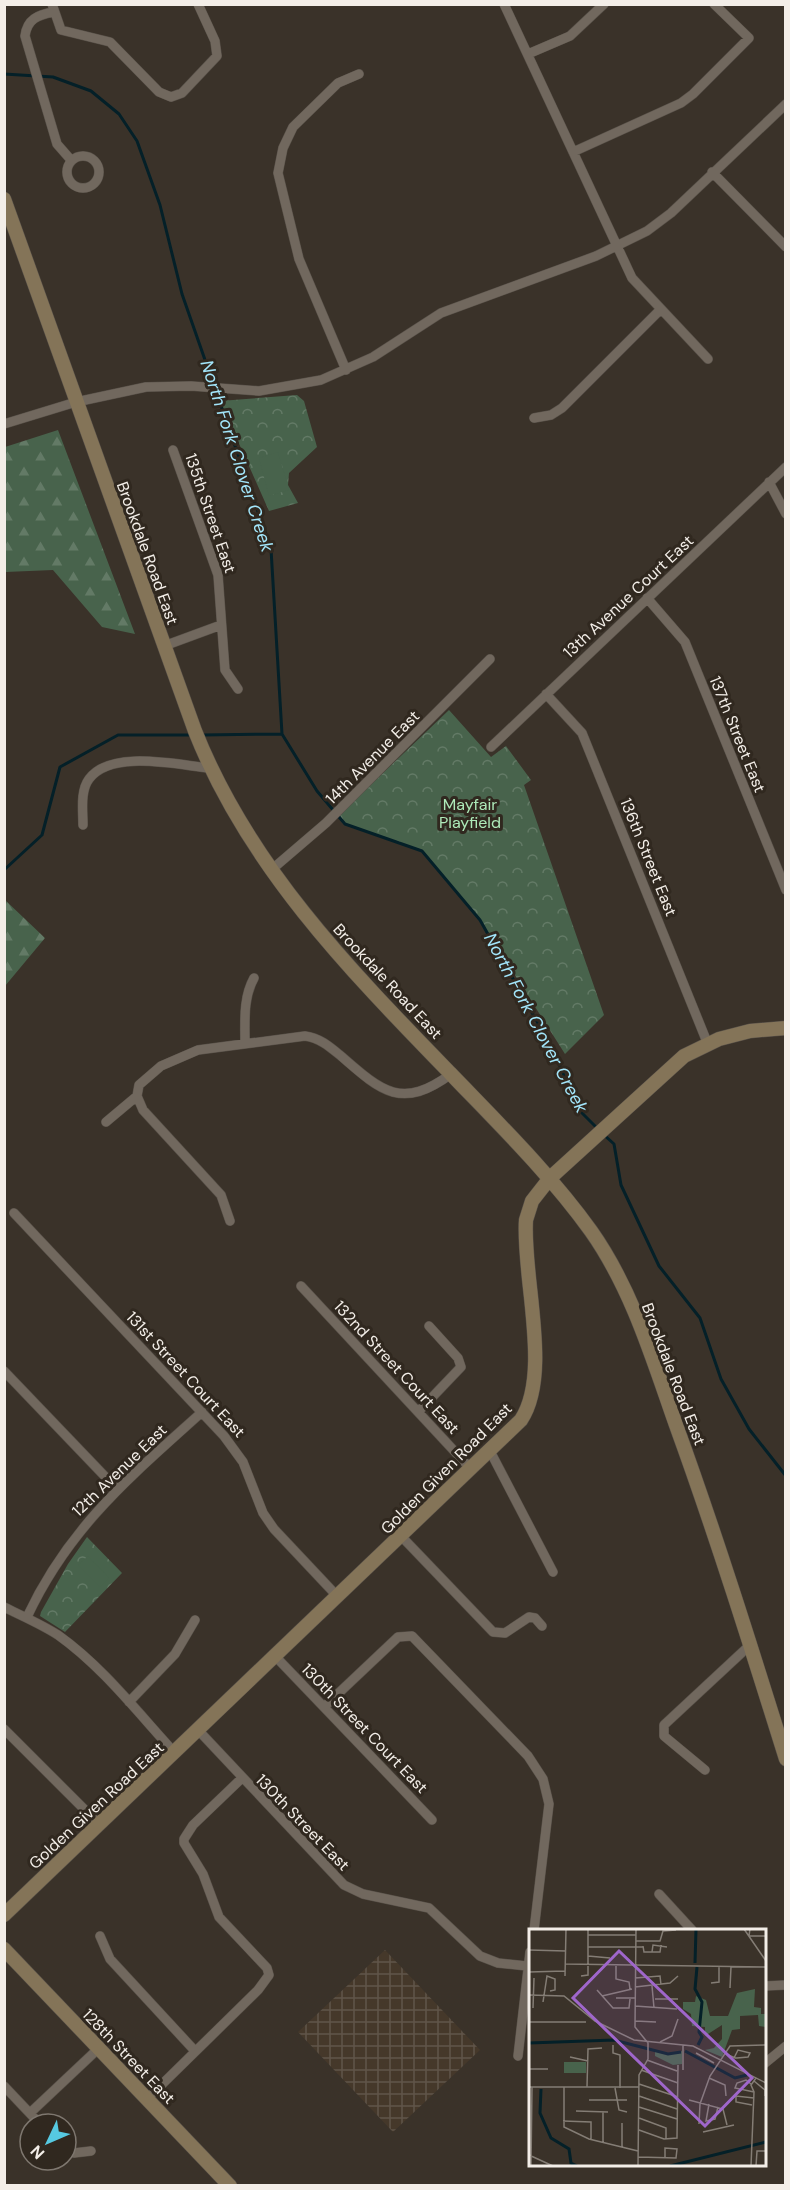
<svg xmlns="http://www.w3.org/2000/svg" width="790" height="2190" font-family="'DM Sans',sans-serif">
	<defs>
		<pattern id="industrial-grid" width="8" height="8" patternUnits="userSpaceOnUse" patternTransform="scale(1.5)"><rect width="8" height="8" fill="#45382a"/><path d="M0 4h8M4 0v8" fill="none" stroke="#605549"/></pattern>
		<pattern id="forest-firs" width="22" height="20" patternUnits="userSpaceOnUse" patternTransform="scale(1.5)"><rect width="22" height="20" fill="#48634c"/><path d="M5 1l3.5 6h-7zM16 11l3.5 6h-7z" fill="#637a66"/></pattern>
		<pattern id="park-crowns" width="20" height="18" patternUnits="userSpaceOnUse" patternTransform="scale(1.5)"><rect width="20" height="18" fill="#48634c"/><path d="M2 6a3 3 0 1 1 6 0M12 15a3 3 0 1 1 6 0" fill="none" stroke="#637a66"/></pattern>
	</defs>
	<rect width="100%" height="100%" fill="#3a3229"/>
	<!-- industrial -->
	<path fill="url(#industrial-grid)" d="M 385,1950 L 480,2050 L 393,2132 L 298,2032 Z"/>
	<!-- forest -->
	<path fill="url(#forest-firs)" d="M 58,430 L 135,634 L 102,627 L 53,570 L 5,572 L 5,447 Z
		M 5,900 L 45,938 L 5,986 Z"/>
	<!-- park -->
	<path fill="url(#park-crowns)" d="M 297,395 L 304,401 L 317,447 L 289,473 L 288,485 L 298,503 L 269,511 L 220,401 Z
		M 449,710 L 491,757 L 506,746 L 531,780 L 524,785 L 604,1015 L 565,1054 L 480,920 L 422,851 L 345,824 L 338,816 Z
		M 87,1537 L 122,1573 L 65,1632 L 40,1616 L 41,1612 L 68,1564 Z"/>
	<!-- pitch -->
	<path fill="#48634c" d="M 278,452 L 289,490 L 269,496 L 259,458 Z
		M 88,1556 L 109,1578 L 100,1587 L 78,1565 Z"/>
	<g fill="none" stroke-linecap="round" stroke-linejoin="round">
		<!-- stream -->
		<path stroke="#042028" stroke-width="3" d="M 4,74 L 53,77 L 91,91 L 119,114 L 137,141 L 160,205 L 182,294 L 271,549 L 282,734 L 317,791 L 345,824 L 422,851 L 480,920 L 553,1050 L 579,1110 L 598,1129
			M 202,735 L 282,734
			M 4,870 L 42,835 L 60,767 L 118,735 L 192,735
			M 603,1134 L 614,1144 L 621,1185 L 659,1266 L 700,1318 L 721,1379 L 749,1429 L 786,1476"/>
		<!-- street casing -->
		<g stroke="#585149" stroke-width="10">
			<path id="street" d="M 52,4 L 61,30 L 110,42 L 159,92 L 171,97 L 182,93 L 217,56 L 215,41 L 198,4
				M 504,4 L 632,278 L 708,359
				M 53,12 C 38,15 27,19 25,36 L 57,144 L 71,160
				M 528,54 L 570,36 L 604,4
				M 573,152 L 681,103 L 693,94 L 749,38 L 714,4
				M67 172a16 16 0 1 1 32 0a16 16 0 1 1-32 0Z
				M 712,172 L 786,247
				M 346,370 L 299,259 L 278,173 L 283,148 L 293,127 L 338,83 L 359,74
				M 534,418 L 551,415 L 562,408 L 661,309
				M 4,424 L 76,402 L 146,387 L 191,386 L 259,391 L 321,380 L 373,357 L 441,313 L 596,256 L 647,231 L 671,213 L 786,104
				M 173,450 L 218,575 L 225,670 L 238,689
				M 769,482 L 786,514
				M 647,598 L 685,642 L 786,890
				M 164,646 L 221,625
				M 546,694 L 582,733 L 707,1042
				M 491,747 L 786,467
				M 83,825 C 83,811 80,791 89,779 C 111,749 178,765 209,768
				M 270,871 L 326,823 L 490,659
				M 245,1043 C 245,1020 243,998 254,978
				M 106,1122 L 137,1096
				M 14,1213 L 224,1436 L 243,1462 L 263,1513 L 274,1529 L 338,1597
				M 230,1221 L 221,1195 L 143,1110 L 137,1096 L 139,1085 L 161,1066 L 198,1050 L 305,1036 C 320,1038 330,1047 341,1056 C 382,1092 402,1110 451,1074
				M 301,1286 L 471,1469
				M 4,1371 L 117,1489
				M 419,1411 L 461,1367 L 458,1358 L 429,1326
				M 490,1451 L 553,1572
				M 401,1536 L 493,1632 L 505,1633 L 529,1617 L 535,1618 L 542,1626
				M 4,1607 C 22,1616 41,1624 58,1635 C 103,1667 138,1713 175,1753
				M 27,1617 C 69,1527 130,1477 202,1412
				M 275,1656 L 432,1820
				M 129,1702 L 175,1654 L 195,1620
				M 325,1706 L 398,1637 L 412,1636 L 528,1756 L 543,1779 L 549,1804 L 534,1930
				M 4,1729 L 100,1825
				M 199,1731 L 344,1885 L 363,1894 L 429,1908 L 480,1956 L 498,1963 L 527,1966
				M 705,1770 L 664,1736 L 664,1725 L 750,1645
				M 659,1894 L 692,1930
				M 100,1936 L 110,1959 L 195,2051
				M 764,1986 L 786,1985
				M 518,2056 L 530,1952
				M 764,2064 L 786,2046
				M 4,2086 L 40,2124
				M 147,2099 L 258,1990 L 269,1975 L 267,1968 L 219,1917 L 203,1874 L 184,1843 L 184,1839 L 193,1825 L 241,1779
				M 30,2113 L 99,2048
				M 66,2149 L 74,2153 L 91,2151"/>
		</g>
		<!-- secondary casing -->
		<g stroke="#585149" stroke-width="15">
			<path id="secondary" d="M 4,199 L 195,731 C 249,867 350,970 450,1073 C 499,1124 550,1174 591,1231 C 632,1289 653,1360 676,1425 C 716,1535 751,1647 786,1759
				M 4,1915 L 521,1420 C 552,1373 522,1276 526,1220 L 532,1201 L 550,1178 L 684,1056 L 719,1039 L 750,1031 L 786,1028
				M 4,1949 L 230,2186"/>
		</g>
		<!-- street -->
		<use href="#street" stroke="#71685e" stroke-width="9"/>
		<!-- secondary -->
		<use href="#secondary" stroke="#847458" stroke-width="14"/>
	</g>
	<g text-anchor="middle" stroke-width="6" stroke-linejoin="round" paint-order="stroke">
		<!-- street labels -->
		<g font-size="16" fill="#f3eee8" stroke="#30281f">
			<text transform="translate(211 513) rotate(71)" y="6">135th Street East</text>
			<text transform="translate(148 553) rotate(70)" y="6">Brookdale Road East</text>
			<text transform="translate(628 596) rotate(-43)" y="6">13th Avenue Court East</text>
			<text transform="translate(738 734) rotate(68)" y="6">137th Street East</text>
			<text transform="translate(372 757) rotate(-45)" y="6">14th Avenue East</text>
			<text transform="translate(649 857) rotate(68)" y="6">136th Street East</text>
			<text transform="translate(388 981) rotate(47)" y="6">Brookdale Road East</text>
			<text transform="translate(397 1367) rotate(47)" y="6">132nd Street Court East</text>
			<text transform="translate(186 1374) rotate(47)" y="6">131st Street Court East</text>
			<text transform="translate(674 1374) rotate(69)" y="6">Brookdale Road East</text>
			<text transform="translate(446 1468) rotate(-45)" y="6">Golden Given Road East</text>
			<text transform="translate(119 1470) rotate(-44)" y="6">12th Avenue East</text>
			<text transform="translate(365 1728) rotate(46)" y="6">130th Street Court East</text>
			<text transform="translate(96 1805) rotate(-43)" y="6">Golden Given Road East</text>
			<text transform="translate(303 1822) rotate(46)" y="6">130th Street East</text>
			<text transform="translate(129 2056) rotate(46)" y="6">128th Street East</text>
		</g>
		<!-- park labels -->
		<g font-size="16" fill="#aeeab9" stroke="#30281f">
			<text x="470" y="810">Mayfair<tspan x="470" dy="18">Playfield</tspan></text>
		</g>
		<!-- water labels -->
		<g font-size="18" font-style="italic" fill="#a3e6fb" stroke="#30281f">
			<text transform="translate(237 456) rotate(72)" y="6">North Fork Clover Creek</text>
			<text transform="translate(536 1023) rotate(62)" y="6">North Fork Clover Creek</text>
		</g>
	</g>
	<!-- overview -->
	<g transform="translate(529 1929)">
		<rect width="237" height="237" fill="#3a3229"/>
		<path d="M 226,60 L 225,78 L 232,79 L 232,85 L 237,85 L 237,98 L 230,97 L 229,86 L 211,87 L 211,100 L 203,101 L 193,128 L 176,121 L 185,119 L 193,110 L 193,96 L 176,107 L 176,98 L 163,97 L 162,85 L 154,80 L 154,73 L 166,73 L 167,67 L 177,71 L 181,87 L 199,87 L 208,64 Z" fill="#48634c"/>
		<path d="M 35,133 L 57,133 L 57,144 L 35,144 Z" fill="#48634c"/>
		<path d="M 126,122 L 146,125 L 153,122 L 153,135 L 144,136 L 126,127 Z" fill="#48634c"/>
		<path fill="none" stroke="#042028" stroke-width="3" d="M 166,34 L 167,0M 168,38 L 166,60 L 173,73 L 170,103 L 173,108 L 169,116M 0,114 L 85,111 L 139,125 L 152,123M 156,122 L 206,149 L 218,146M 12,160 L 11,184 L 22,209 L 40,220 L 42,234 L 48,237M 141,237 L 237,213"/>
		<path fill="none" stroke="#847d75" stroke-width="1.5" d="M 107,0 L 106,98 L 119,114 L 119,130 L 110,146 L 109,237M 215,0 L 237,32M 221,0 L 220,7 L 237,7M 59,6 L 107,6M 107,12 L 131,12 L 134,2 L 147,1M 114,17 L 115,23 L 131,23 L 132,16M 59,18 L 114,18M 0,21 L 37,22M 123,23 L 124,16 L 138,18M 59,27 L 81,29M 37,35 L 237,38M 87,36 L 87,50 L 100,53 L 101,60M 0,43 L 36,42M 36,47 L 37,0M 52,47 L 59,46 L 59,0M 106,49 L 131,47 L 132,56M 182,54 L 190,53 L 190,37M 123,57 L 125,79M 106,58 L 141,54 L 149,47M 201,59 L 202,38M 68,61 L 84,79 L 100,79 L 101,70M 0,66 L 35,67 L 66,92 L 105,111 L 164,117 L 237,154M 73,67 L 103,60M 87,69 L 106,69M 126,70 L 149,70M 14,73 L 18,47 L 26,50 L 26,61 L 21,62M 106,77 L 148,80M 4,79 L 5,49M 106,92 L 127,93M 0,93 L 57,93M 131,113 L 143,107 L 149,90M 84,116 L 84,124 L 91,126 L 91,159M 167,124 L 185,134M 197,125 L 204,128 L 206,129 L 208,129 L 219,128 L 221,124 L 209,121 L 205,129M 41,128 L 59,132M 118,131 L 148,142M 0,140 L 19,140M 112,141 L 149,154M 154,141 L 154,116M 180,149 L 196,156 L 197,167M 225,152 L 236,161 L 236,167M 110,155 L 149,168M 222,155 L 217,151 L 208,154 L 206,159 L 225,163M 0,158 L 110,158M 35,158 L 35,198 L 60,210 L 109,222M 58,158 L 59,120 L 73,119M 86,159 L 90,181 L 98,183M 110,167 L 148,180M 60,171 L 98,171M 160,171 L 194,180 L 198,196M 180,175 L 177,192 L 186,190 L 189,178M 223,176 L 207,173 L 207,167 L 225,169M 110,178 L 148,190M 47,182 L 79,183M 110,189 L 137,199 L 137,210M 34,192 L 62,193 L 62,211M 170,195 L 171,175 L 181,147 L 201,117 L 237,116M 110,201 L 135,210 L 148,209 L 149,136M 174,203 L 205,196M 74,214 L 74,183M 93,219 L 93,194M 0,226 L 24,237M 109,228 L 147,229 L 148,220 L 136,219 L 136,229M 2,237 L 3,158M 222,237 L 225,163 L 222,156 L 227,149M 227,237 L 228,222 L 237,222"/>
		<path fill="#9f66cb" fill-opacity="0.15" stroke="#9f66cb" stroke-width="3" d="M 90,22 L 223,149 L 176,197 L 44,69 Z"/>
		<rect width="237" height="237" fill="none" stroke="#f3eee8" stroke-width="3"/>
	</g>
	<!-- border -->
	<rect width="790" height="2190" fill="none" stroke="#f3eee8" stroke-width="12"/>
	<!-- north arrow -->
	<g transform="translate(48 2142) rotate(226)"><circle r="28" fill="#30281f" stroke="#7e776f" stroke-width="1.5"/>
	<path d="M0-4.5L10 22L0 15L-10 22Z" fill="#56c9e1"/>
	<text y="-9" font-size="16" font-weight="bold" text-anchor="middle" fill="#f3eee8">N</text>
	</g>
</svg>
